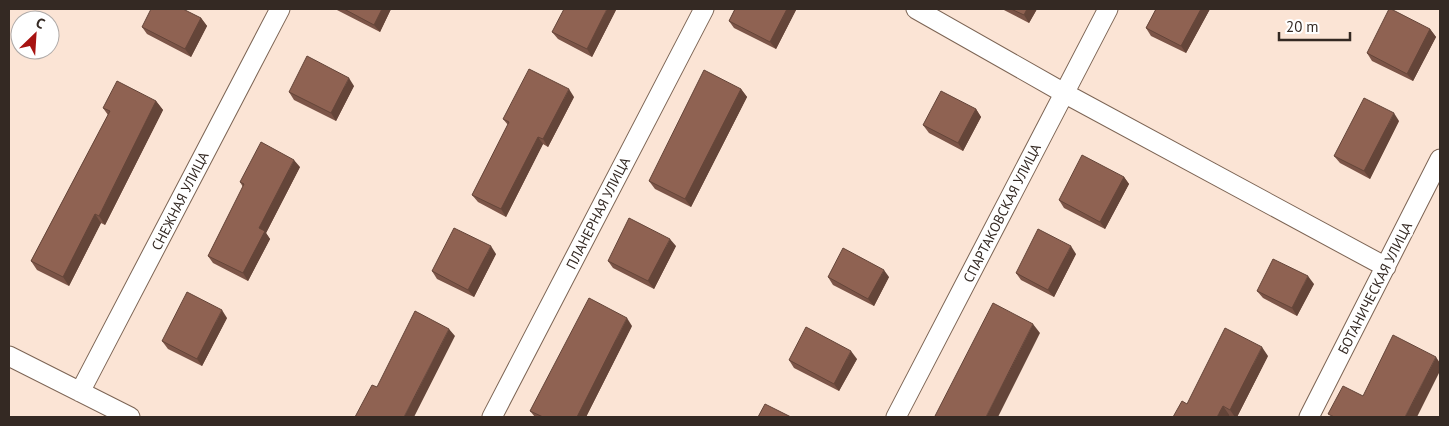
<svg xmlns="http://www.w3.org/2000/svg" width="1449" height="426" font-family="'PT Sans',sans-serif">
	<rect width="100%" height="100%" fill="#fbe4d5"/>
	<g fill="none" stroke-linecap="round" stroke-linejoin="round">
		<!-- minor casing -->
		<g stroke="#7c6454" stroke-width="21">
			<path id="minor" d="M 916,9 L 1064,93 L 1386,267
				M 9,356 L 130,417
				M 80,392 L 280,9
				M 492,417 L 704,9
				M 896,417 L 1108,9
				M 1309,417 L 1440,159"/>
		</g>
		<!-- minor -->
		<use href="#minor" stroke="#fff" stroke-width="19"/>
	</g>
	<!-- wall -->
	<path fill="#7b5447" d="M 335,9 L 391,9 L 380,32 Z
		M 735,9 L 795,9 L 796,10 L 776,49 L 734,28 L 729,21 Z
		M 1002,9 L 1037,9 L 1029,23 Z
		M 1156,9 L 1210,9 L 1186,53 L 1151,36 L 1146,28 Z
		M 616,10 L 592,57 L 558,39 L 552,32 Z
		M 201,18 L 207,26 L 191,57 L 147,34 L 142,27 Z
		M 1430,29 L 1436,37 L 1413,81 L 1372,61 L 1367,53 Z
		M 354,86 L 336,121 L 294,100 L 289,92 Z
		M 741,89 L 747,97 L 691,207 L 655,189 L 649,181 Z
		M 574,97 L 548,147 L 543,144 L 506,217 L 478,202 L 472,195 L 508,125 L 503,119 Z
		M 156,101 L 163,110 L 105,225 L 101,223 L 69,286 L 37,270 L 31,261 L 108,115 L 103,108 Z
		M 976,109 L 981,117 L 963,151 L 929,133 L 923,125 Z
		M 1399,121 L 1370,179 L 1340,163 L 1334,156 Z
		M 300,167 L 266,233 L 270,239 L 248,281 L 213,263 L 208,256 L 243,187 L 240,182 Z
		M 1124,177 L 1129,184 L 1105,229 L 1064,208 L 1059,200 Z
		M 676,246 L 654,289 L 613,268 L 608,261 Z
		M 496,254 L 474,297 L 437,279 L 432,271 Z
		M 1076,254 L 1054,297 L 1021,280 L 1016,273 Z
		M 828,277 L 889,277 L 874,306 L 833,285 Z
		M 1314,284 L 1297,316 L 1263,298 L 1257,291 Z
		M 227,318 L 202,366 L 168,349 L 162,341 Z
		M 632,326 L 586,417 L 535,417 L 530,411 Z
		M 1268,356 L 1237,417 L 1233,417 L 1230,416 L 1187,404 Z
		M 857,359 L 839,391 L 794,368 L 789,360 Z"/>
	<!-- shaded-wall -->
	<path fill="#644539" d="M 382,9 L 391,9 L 380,32 L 374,25 Z
		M 607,9 L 615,9 L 616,10 L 592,57 L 587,49 Z
		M 787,9 L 795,9 L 796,10 L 776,49 L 770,42 Z
		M 1027,9 L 1037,9 L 1029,23 L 1024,15 Z
		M 1201,9 L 1210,9 L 1186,53 L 1181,46 Z
		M 201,18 L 207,26 L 191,57 L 185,49 Z
		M 1430,29 L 1436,37 L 1413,81 L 1407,74 Z
		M 349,78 L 354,86 L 336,121 L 331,113 Z
		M 569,89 L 574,97 L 548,147 L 543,139 Z
		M 741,89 L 747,97 L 691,207 L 685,199 Z
		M 156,101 L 163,110 L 105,225 L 99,216 Z
		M 976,109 L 981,117 L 963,151 L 958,143 Z
		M 1394,113 L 1399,121 L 1370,179 L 1364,171 Z
		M 538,137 L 543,144 L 506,217 L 501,209 Z
		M 294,160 L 300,167 L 266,233 L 270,239 L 248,281 L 243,273 L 259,228 Z
		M 1124,177 L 1129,184 L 1105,229 L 1100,222 Z
		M 95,214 L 101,223 L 69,286 L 63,277 Z
		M 670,239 L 676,246 L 654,289 L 648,281 Z
		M 491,246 L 496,254 L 474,297 L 468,290 Z
		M 1071,246 L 1076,254 L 1054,297 L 1048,290 Z
		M 884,270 L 889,277 L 874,306 L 868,299 Z
		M 1308,276 L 1314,284 L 1297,316 L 1292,308 Z
		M 222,310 L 227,318 L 202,366 L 197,359 Z
		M 627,318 L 632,326 L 586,417 L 577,417 Z
		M 1033,324 L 1040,333 L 998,417 L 986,417 Z
		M 449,329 L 455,336 L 414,417 L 404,417 Z
		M 1262,347 L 1268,356 L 1237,417 L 1235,417 L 1230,410 Z
		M 851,351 L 857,359 L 839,391 L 834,384 Z
		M 1436,357 L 1440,363 L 1440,371 L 1417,417 L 1405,417 Z
		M 1223,406 L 1230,416 L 1229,417 L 1217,417 Z"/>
	<!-- building -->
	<path fill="#8f6252" stroke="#644539" d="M 151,9 L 183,9 L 201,18 L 185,49 L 142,27 Z
		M 344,9 L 382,9 L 374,25 Z
		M 564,9 L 607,9 L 587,49 L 552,32 Z
		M 735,9 L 787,9 L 770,42 L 729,21 Z
		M 1011,9 L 1027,9 L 1024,15 Z
		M 1156,9 L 1201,9 L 1181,46 L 1146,28 Z
		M 1389,9 L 1391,9 L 1430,29 L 1407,74 L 1367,53 Z
		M 307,56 L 349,78 L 331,113 L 289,92 Z
		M 529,69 L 569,89 L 543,139 L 538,137 L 501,209 L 472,195 L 509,122 L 503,119 Z
		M 704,70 L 741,89 L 685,199 L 649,181 Z
		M 117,81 L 156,101 L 99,216 L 95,214 L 63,277 L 31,261 L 110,111 L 103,108 Z
		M 941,91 L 976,109 L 958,143 L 923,125 Z
		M 1364,98 L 1394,113 L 1364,171 L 1334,156 Z
		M 261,142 L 294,160 L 259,228 L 265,231 L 243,273 L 208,256 L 244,184 L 240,182 Z
		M 1082,155 L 1124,177 L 1100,222 L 1059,200 Z
		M 629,218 L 670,239 L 648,281 L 608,261 Z
		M 454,228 L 491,246 L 468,290 L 432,271 Z
		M 1038,229 L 1071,246 L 1048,290 L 1016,273 Z
		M 843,248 L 884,270 L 868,299 L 828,277 Z
		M 1273,259 L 1308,276 L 1292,308 L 1257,291 Z
		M 187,292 L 222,310 L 197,359 L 162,341 Z
		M 589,298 L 627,318 L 577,417 L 543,417 L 530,411 Z
		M 993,303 L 1033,324 L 986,417 L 938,417 L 935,416 Z
		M 415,311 L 449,329 L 404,417 L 355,417 L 372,385 L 377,387 Z
		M 806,327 L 851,351 L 834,384 L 789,360 Z
		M 1225,328 L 1262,347 L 1230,410 L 1223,406 L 1217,417 L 1173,417 L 1182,401 L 1187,404 Z
		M 1393,335 L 1436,357 L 1405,417 L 1334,417 L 1328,414 L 1343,386 L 1363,396 Z
		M 765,404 L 791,417 L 758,417 Z"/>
	<g text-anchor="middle" stroke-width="5" stroke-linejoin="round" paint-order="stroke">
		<!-- street labels -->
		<g font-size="14" fill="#342923" stroke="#fff">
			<text transform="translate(180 201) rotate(-63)" y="5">СНЕЖНАЯ УЛИЦА</text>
			<text transform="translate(598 213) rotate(-63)" y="5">ПЛАНЕРНАЯ УЛИЦА</text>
			<text transform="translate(1002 213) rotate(-63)" y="5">СПАРТАКОВСКАЯ УЛИЦА</text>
			<text transform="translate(1375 288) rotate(-63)" y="5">БОТАНИЧЕСКАЯ УЛИЦА</text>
		</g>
	</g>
	<!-- border -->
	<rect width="1449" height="426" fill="none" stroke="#342923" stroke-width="20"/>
	<!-- north arrow -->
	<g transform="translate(35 35) rotate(25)"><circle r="24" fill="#ffffff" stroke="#aea9a7"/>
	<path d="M0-4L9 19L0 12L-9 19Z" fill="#a71311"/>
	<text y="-8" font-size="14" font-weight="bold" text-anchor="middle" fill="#342923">С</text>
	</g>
	<!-- scale -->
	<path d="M1279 32v8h71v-8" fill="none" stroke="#342923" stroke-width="2.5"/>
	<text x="1286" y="32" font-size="15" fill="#342923" stroke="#ffffff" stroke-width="4" paint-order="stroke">20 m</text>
</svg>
